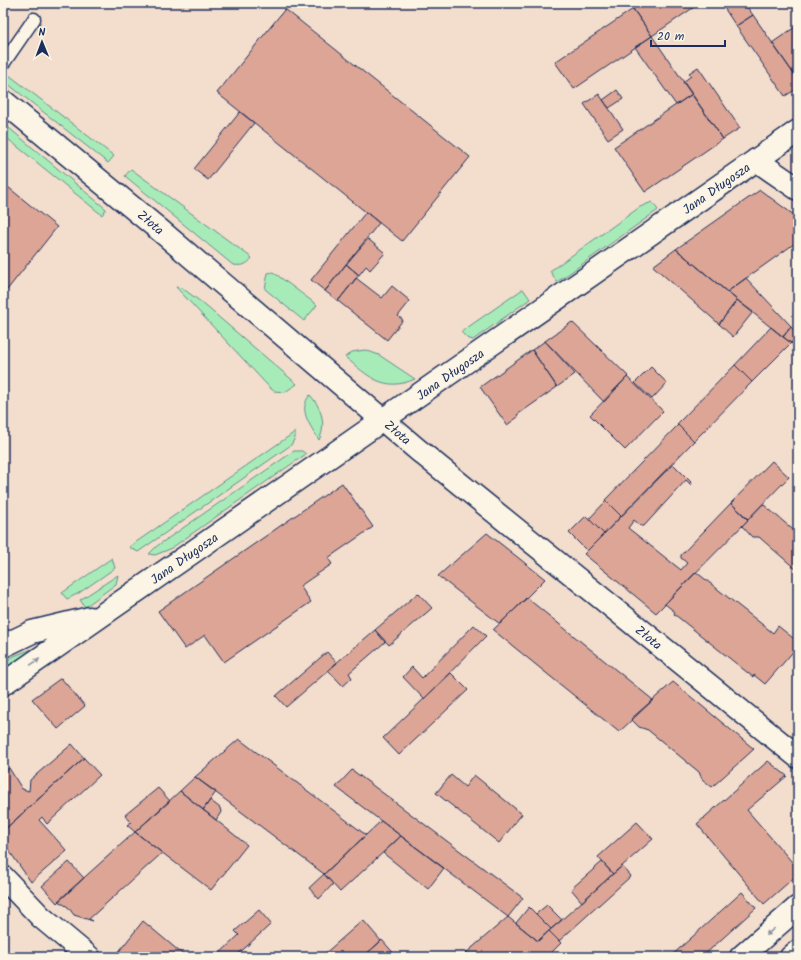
<svg xmlns="http://www.w3.org/2000/svg" width="801" height="960" font-family="Kalam,sans-serif">
	<rect width="100%" height="100%" fill="#f3ddcd"/>
	<filter id="ink" filterUnits="userSpaceOnUse"><feTurbulence type="fractalNoise" baseFrequency=".025" numOctaves="2"/><feDisplacementMap in="SourceGraphic" scale="8" xChannelSelector="R" yChannelSelector="G"/><feConvolveMatrix kernelMatrix="1 2 1 2 8 2 1 2 1" color-interpolation-filters="sRGB"/></filter>
	<g filter="url(#ink)">
		<!-- green -->
		<path fill="#a7ecb8" stroke="#618e8b" d="M 9,75 L 114,156 L 108,163 L 8,84 Z
			M 3,123 L 106,209 L 102,215 L 3,135 Z
			M 131,169 L 252,258 C 247,265 242,266 233,265 L 125,176 Z
			M 652,202 L 658,210 L 557,282 L 550,271 L 640,207 Z
			M 273,272 L 317,305 L 304,321 L 265,289 L 268,273 Z
			M 176,287 L 182,288 L 201,302 L 297,384 L 285,392 L 274,391 L 270,388 Z
			M 523,289 L 530,299 L 473,340 L 467,338 L 461,332 Z
			M 365,350 L 379,355 L 415,379 C 384,393 368,376 345,357 L 352,352 Z
			M 310,395 C 321,407 327,424 319,440 C 311,426 297,410 310,395 Z
			M 295,432 L 295,438 L 291,445 L 138,552 L 129,547 Z
			M 294,451 L 302,451 L 306,454 L 170,549 L 155,555 L 149,554 L 157,546 Z
			M 112,558 L 115,568 L 79,593 L 67,599 L 62,593 Z
			M 118,575 L 116,584 L 85,607 L 80,600 Z
			M 37,647 L 3,674 L 3,663 L 14,656 Z"/>
		<!-- building -->
		<path fill="#dda595" stroke="#1b2f5e" d="M 641,3 L 700,3 L 652,36 L 633,9 Z
			M 721,3 L 744,3 L 753,15 L 736,26 Z
			M 285,9 L 470,157 L 402,241 L 217,93 Z
			M 633,9 L 652,36 L 574,89 L 555,62 Z
			M 753,15 L 798,80 L 798,88 L 785,96 L 736,26 Z
			M 798,25 L 798,80 L 772,43 Z
			M 652,36 L 692,94 L 676,105 L 635,47 Z
			M 698,67 L 740,128 L 723,139 L 683,82 L 691,76 L 689,73 Z
			M 617,90 L 623,99 L 609,108 L 603,100 Z
			M 599,94 L 623,129 L 608,139 L 584,104 Z
			M 692,94 L 723,139 L 645,192 L 614,147 Z
			M 240,112 L 254,123 L 208,180 L 194,169 Z
			M 3,183 L 57,227 L 3,295 Z
			M 760,190 L 798,218 L 798,241 L 727,292 L 676,249 Z
			M 366,212 L 379,223 L 325,291 L 311,280 Z
			M 368,239 L 385,253 L 370,270 L 366,266 L 359,275 L 346,264 Z
			M 676,249 L 737,300 L 719,324 L 653,266 Z
			M 346,264 L 359,275 L 338,301 L 325,291 Z
			M 356,278 L 382,298 L 392,286 L 410,301 L 398,316 L 403,320 L 387,340 L 338,301 Z
			M 746,278 L 791,326 L 783,337 L 727,292 Z
			M 737,300 L 753,312 L 733,337 L 719,324 Z
			M 572,322 L 628,376 L 604,402 L 545,341 Z
			M 771,327 L 791,343 L 752,382 L 735,365 Z
			M 791,327 L 798,336 L 791,343 L 783,337 Z
			M 798,336 L 798,348 L 791,343 Z
			M 545,341 L 575,374 L 557,387 L 532,350 Z
			M 532,350 L 557,387 L 517,415 L 518,417 L 507,425 L 480,387 Z
			M 735,365 L 752,382 L 694,441 L 677,424 Z
			M 651,367 L 667,383 L 652,399 L 635,383 Z
			M 627,377 L 663,411 L 625,450 L 590,415 Z
			M 678,425 L 694,441 L 621,516 L 605,500 Z
			M 772,461 L 789,477 L 748,519 L 731,503 Z
			M 673,464 L 692,483 L 691,485 L 686,480 L 644,526 L 641,526 L 634,520 L 628,528 L 681,570 L 687,563 L 681,558 L 681,555 L 731,503 L 748,520 L 656,613 L 584,554 Z
			M 342,483 L 373,527 L 328,558 L 332,564 L 300,586 L 311,602 L 224,662 L 205,635 L 185,649 L 158,611 Z
			M 606,501 L 621,516 L 604,534 L 589,519 Z
			M 763,504 L 798,534 L 798,571 L 759,537 L 752,537 L 742,526 Z
			M 586,516 L 604,534 L 587,551 L 569,533 Z
			M 487,533 L 545,579 L 500,624 L 438,576 Z
			M 696,572 L 773,633 L 778,626 L 798,642 L 798,646 L 765,684 L 754,675 L 753,677 L 674,614 L 675,612 L 665,604 Z
			M 418,593 L 432,608 L 389,645 L 375,630 Z
			M 527,598 L 653,700 L 619,732 L 493,630 Z
			M 474,625 L 486,636 L 424,699 L 403,677 L 412,667 L 422,678 Z
			M 375,630 L 385,642 L 349,673 L 352,678 L 343,686 L 328,670 Z
			M 327,652 L 337,663 L 286,707 L 276,696 Z
			M 451,673 L 468,690 L 399,755 L 383,738 Z
			M 61,678 L 85,706 L 58,729 L 32,699 Z
			M 673,682 L 754,749 L 712,787 L 702,779 L 699,772 L 648,730 L 639,727 L 631,719 Z
			M 798,717 L 798,727 L 793,723 Z
			M 239,739 L 366,835 L 324,874 L 195,777 Z
			M 72,744 L 84,758 L 3,831 L 3,773 L 9,768 L 22,789 L 29,791 L 30,780 Z
			M 84,758 L 100,775 L 47,824 L 42,817 L 39,820 L 67,851 L 31,882 L 3,842 L 3,831 Z
			M 768,761 L 787,776 L 747,810 L 798,869 L 798,874 L 764,904 L 697,824 Z
			M 352,770 L 523,898 L 508,917 L 336,787 Z
			M 451,775 L 465,787 L 474,775 L 522,814 L 499,843 L 436,793 Z
			M 195,777 L 216,792 L 203,810 L 180,791 Z
			M 158,788 L 170,801 L 135,832 L 127,825 L 131,822 L 125,815 Z
			M 180,791 L 247,845 L 211,890 L 135,832 Z
			M 210,800 L 220,808 L 221,812 L 216,820 L 203,810 Z
			M 381,821 L 401,836 L 340,892 L 324,874 Z
			M 637,822 L 653,839 L 613,874 L 598,857 Z
			M 135,832 L 162,853 L 89,919 L 93,921 L 74,915 L 68,907 L 58,901 Z
			M 401,836 L 444,868 L 428,889 L 383,853 Z
			M 69,862 L 84,878 L 57,903 L 42,886 Z
			M 602,862 L 613,874 L 582,902 L 571,889 Z
			M 622,866 L 631,876 L 559,941 L 549,931 Z
			M 324,874 L 333,884 L 319,899 L 309,888 Z
			M 742,892 L 756,908 L 702,957 L 670,957 Z
			M 547,905 L 562,920 L 551,929 L 536,914 Z
			M 529,907 L 551,929 L 538,941 L 516,923 Z
			M 259,910 L 271,924 L 235,957 L 216,957 L 239,935 L 235,931 Z
			M 508,917 L 538,941 L 549,931 L 561,943 L 547,957 L 472,957 L 466,953 Z
			M 363,920 L 381,941 L 363,957 L 321,957 Z
			M 143,921 L 186,957 L 122,957 L 117,954 Z
			M 382,940 L 397,957 L 363,957 L 381,941 Z"/>
		<g fill="none" stroke-linecap="round" stroke-linejoin="round">
			<!-- lane casing -->
			<g stroke="#1b2f5e" stroke-width="15">
				<path id="lane" d="M 3,64 L 34,19"/>
			</g>
			<!-- street casing -->
			<g stroke="#1b2f5e" stroke-width="25">
				<path id="street" d="M 3,101 L 162,232 L 418,450 L 798,757
					M 756,160 L 798,189
					M 3,646 L 32,632 L 90,618
					M 3,684 L 798,131
					M 3,877 L 41,917 L 89,957"/>
			</g>
			<!-- secondary casing -->
			<g stroke="#1b2f5e" stroke-width="25">
				<path id="secondary" d="M 741,957 L 798,907
					M 791,957 L 798,951"/>
			</g>
			<!-- lane -->
			<use href="#lane" stroke="#fcf5e5" stroke-width="12"/>
			<!-- street -->
			<use href="#street" stroke="#fcf5e5" stroke-width="22"/>
			<!-- secondary -->
			<use href="#secondary" stroke="#fcf5e5" stroke-width="22"/>
		</g>
		<!-- one-way arrows -->
		<defs><path id="oneway-solid" d="M-6-.8H1V-3.2L6.5 0L1 3.2V.8H-6Z"/></defs>
		<g fill="#8c92a2">
			<use href="#oneway-solid" transform="translate(35 662) rotate(-35)"/>
			<use href="#oneway-solid" transform="translate(770 932) rotate(139)"/>
		</g>
	</g>
	<g text-anchor="middle" stroke-width="3.5" stroke-linejoin="round" paint-order="stroke">
		<!-- street labels -->
		<g font-size="13" fill="#1b2f5e" stroke="#fcf5e5">
			<text transform="translate(716 188) rotate(-35)" y="5">Jana Długosza</text>
			<text transform="translate(151 222) rotate(40)" y="5">Złota</text>
			<text transform="translate(450 374) rotate(-35)" y="5">Jana Długosza</text>
			<text transform="translate(398 432) rotate(40)" y="5">Złota</text>
			<text transform="translate(184 558) rotate(-35)" y="5">Jana Długosza</text>
			<text transform="translate(649 637) rotate(39)" y="5">Złota</text>
		</g>
	</g>
	<!-- margin -->
	<rect width="801" height="960" fill="none" stroke="#fcf5e5" stroke-width="16"/>
	<rect x="8" y="8" width="785" height="944" fill="none" stroke="#1b2f5e" stroke-width="1.5" filter="url(#ink)"/>
	<!-- north arrow -->
	<g transform="translate(42 42) rotate(359)" stroke="#fcf5e5" stroke-width="3" paint-order="stroke">
	<path d="M0-3L7 15L0 10L-7 15Z" fill="#1b2f5e"/>
	<text y="-6" font-size="11" font-weight="bold" text-anchor="middle" fill="#1b2f5e">N</text>
	</g>
	<!-- scale -->
	<path d="M651 40v6h74v-6" fill="none" stroke="#1b2f5e" stroke-width="2"/>
	<text x="657" y="40" font-size="12" fill="#1b2f5e" stroke="#fcf5e5" stroke-width="3" paint-order="stroke">20 m</text>
</svg>
